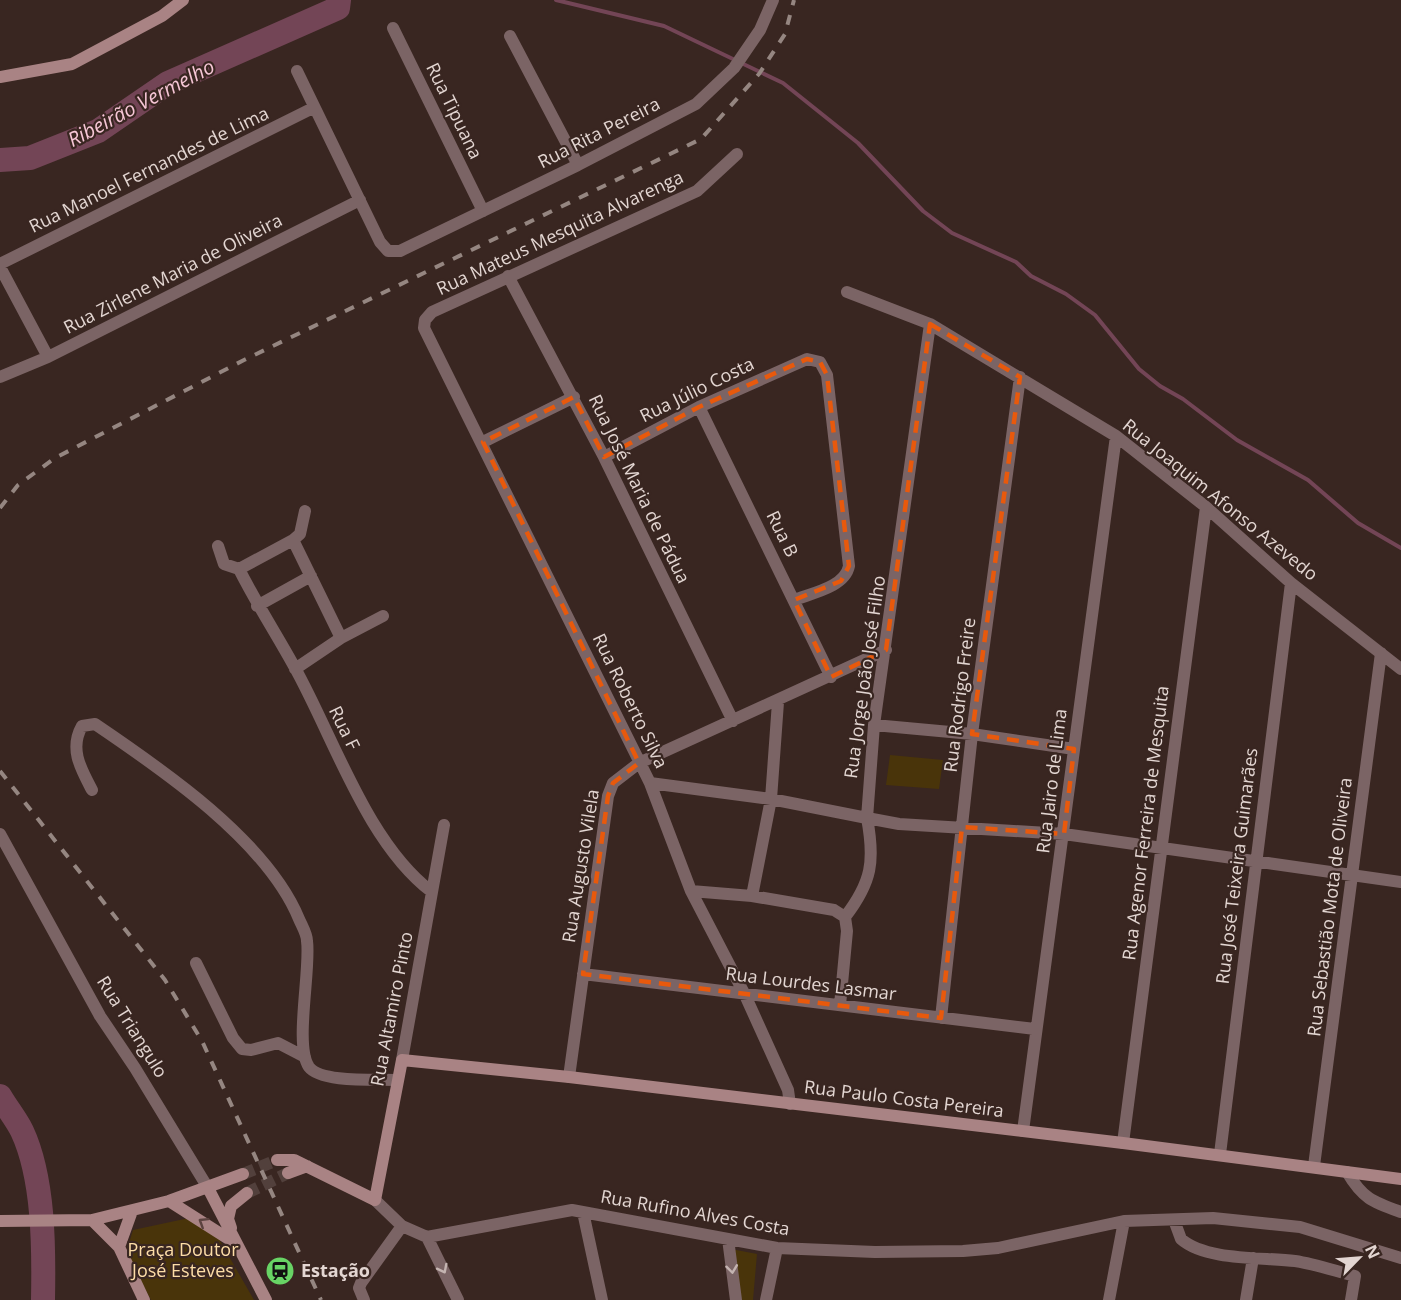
<svg xmlns="http://www.w3.org/2000/svg" width="1401" height="1300" font-family="'Open Sans',sans-serif">
	<rect width="100%" height="100%" fill="#392621"/>
	<!-- green -->
	<path fill="#49340a" d="M 890,755 L 943,760 L 939,789 L 886,785 Z
		M 189,1218 L 215,1232 L 254,1300 L 151,1300 L 126,1253 L 133,1230 Z
		M 731,1249 L 757,1254 L 753,1300 L 739,1300 Z"/>
	<g fill="none" stroke-linecap="round" stroke-linejoin="round">
		<!-- stream -->
		<path stroke="#734556" stroke-width="4" d="M 556,0 L 664,26 L 783,83 L 858,143 L 923,211 L 952,233 L 1016,262 L 1031,276 L 1066,294 L 1095,315 L 1139,369 L 1160,386 L 1183,399 L 1237,440 L 1308,480 L 1358,523 L 1401,548"/>
		<!-- river -->
		<path stroke="#734556" stroke-width="24" d="M 0,160 L 30,158 L 98,131 L 168,83 L 338,8 L 339,0
			M 0,1096 C 7,1108 16,1119 22,1131 C 44,1178 44,1248 43,1300"/>
		<!-- secondary-tunnel -->
		<path stroke="#52403c" stroke-width="12" stroke-dasharray="12 6" stroke-linecap="butt" d="M 243,1174 L 277,1160
			M 247,1193 L 288,1173"/>
		<!-- street -->
		<path stroke="#7b6465" stroke-width="12" d="M 393,28 L 483,211
			M 510,36 L 578,165
			M 297,71 L 380,242 L 388,251 L 400,251 L 578,165 L 696,104 L 734,68 L 760,30 L 773,0
			M 737,154 L 697,191 L 432,312 L 425,320 L 424,328 L 650,783 L 691,891 L 745,995 L 788,1090 L 790,1104
			M 0,264 L 313,108
			M 0,267 L 48,357
			M 508,276 L 604,457 L 733,721
			M 847,292 L 930,324 L 1116,436 L 1206,507 L 1291,583 L 1401,669
			M 0,377 L 48,357 L 360,200
			M 699,407 L 831,677
			M 483,442 L 574,397
			M 604,457 L 699,407 L 807,359 L 820,362 L 827,375 L 849,566 C 845,587 812,593 794,600
			M 293,540 L 341,638
			M 218,546 L 224,564 L 239,569 L 293,540 L 300,534 L 305,511
			M 239,569 C 256,603 277,635 295,668 C 334,738 367,843 432,892
			M 257,606 L 311,576
			M 295,669 L 341,638 L 383,616
			M 874,725 L 972,734 L 1074,749
			M 650,783 L 771,799 L 867,818 L 874,725 L 930,324
			M 92,790 C 81,769 69,749 82,726 L 95,724 C 163,770 267,841 299,919 C 302,926 307,934 307,941 C 311,969 294,1046 309,1067 C 321,1083 376,1079 397,1080
			M 0,834 L 100,1016 L 135,1068 L 208,1188
			M 691,891 L 752,896 L 834,910 L 845,917
			M 752,896 L 771,799 L 778,702
			M 845,917 C 872,882 875,861 867,818 L 899,824 L 1064,834 L 1401,882
			M 196,963 L 233,1038 L 242,1049 L 251,1050 L 278,1043 L 305,1057
			M 583,974 L 1035,1029
			M 840,1005 L 847,931 L 845,917
			M 941,1018 L 972,734 L 1020,377
			M 402,1060 L 444,825
			M 569,1077 L 608,796 L 613,783 L 639,763 L 886,650
			M 1023,1131 L 1116,436
			M 1123,1143 L 1206,507
			M 1220,1154 L 1291,583
			M 1314,1166 L 1381,653
			M 1347,1172 C 1363,1199 1373,1202 1401,1212
			M 375,1200 L 402,1226 L 427,1237 L 572,1210 L 777,1248 L 875,1252 L 963,1251 L 998,1248 L 1124,1221 L 1213,1218 L 1300,1227 L 1401,1258
			M 583,1212 L 602,1300
			M 1174,1220 L 1181,1239 C 1206,1261 1263,1257 1295,1261 C 1315,1264 1335,1271 1355,1276 L 1351,1300
			M 427,1237 L 458,1300
			M 728,1239 L 736,1300
			M 364,1300 L 359,1288 L 361,1283 L 402,1226
			M 766,1300 L 777,1248
			M 1109,1300 L 1124,1221
			M 1246,1300 L 1253,1258"/>
		<!-- secondary -->
		<path stroke="#a98384" stroke-width="12" d="M 0,77 L 72,64 L 162,16 L 183,0
			M 277,1160 L 294,1160 L 375,1200 L 402,1060 L 569,1077 L 1123,1143 L 1401,1179
			M 288,1173 L 307,1166
			M 208,1188 L 266,1300
			M 169,1201 L 235,1243
			M 92,1220 L 119,1247 L 144,1300
			M 0,1221 L 92,1220 L 169,1201 L 243,1174
			M 231,1228 L 228,1219 L 231,1206 L 247,1193
			M 119,1247 L 132,1211"/>
		<!-- rail -->
		<path stroke="#958681" stroke-width="4" stroke-dasharray="10 10" stroke-linecap="butt" d="M 0,508 L 18,485 L 55,458 L 244,360 L 701,139 L 759,74 L 785,34 L 794,0
			M 0,771 L 165,980 L 202,1041 L 321,1300"/>
	</g>
	<!-- one-way arrows -->
	<defs><path id="oneway-chevron" d="M-2-3.5L2.5 0L-2 3.5" fill="none" stroke-width="1.6" stroke-linecap="round" stroke-linejoin="round" transform="scale(1.5)"/></defs>
	<use stroke="#5b423f" href="#oneway-chevron" transform="translate(203 1222) rotate(-148)"/>
	<g stroke="#c4b4b1">
		<use href="#oneway-chevron" transform="translate(443 1269) rotate(63)"/>
		<use href="#oneway-chevron" transform="translate(732 1269) rotate(83)"/>
	</g>
	<!-- marked area -->
	<path fill="none" stroke="#e8590c" stroke-width="4.5" stroke-dasharray="12 8" stroke-linejoin="round" d="M 930,324 L 1020,377 L 972,734 L 1074,749 L 1064,834 L 962,827 L 941,1018 L 583,974 L 608,796 L 613,783 L 639,763 L 483,442 L 574,397 L 604,457 L 699,407 L 807,359 L 820,362 L 827,375 L 849,566 L 841,581 L 794,600 L 831,677 L 886,650 Z"/>
	<!-- icons -->
	<defs>
		<g id="station-disc" transform="scale(1.5)"><circle r="9.5" fill="#68d465" stroke="#392621"/><path d="M-3-6H3Q5-6 5-4V2Q5 4 3 4L4.5 6H3L1.5 4h-3L-3 6H-4.5L-3 4Q-5 4-5 2V-4Q-5-6-3-6ZM-3.5-4v3h7v-3ZM-3.5 1v1.5H-2V1ZM2 1v1.5H3.5V1Z" fill="#111"/></g>
	</defs>
	<g fill-rule="evenodd">
		<use href="#station-disc" x="280" y="1271"/>
	</g>
	<g text-anchor="middle" stroke-width="4.5" stroke-linejoin="round" paint-order="stroke">
		<!-- street labels -->
		<g font-size="18" fill="#e3d6d2" stroke="#392621">
			<text transform="translate(454 111) rotate(64)" y="6">Rua Tipuana</text>
			<text transform="translate(599 133) rotate(-27)" y="6">Rua Rita Pereira</text>
			<text transform="translate(149 170) rotate(-26)" y="6">Rua Manoel Fernandes de Lima</text>
			<text transform="translate(560 233) rotate(-25)" y="6">Rua Mateus Mesquita Alvarenga</text>
			<text transform="translate(173 274) rotate(-27)" y="6">Rua Zirlene Maria de Oliveira</text>
			<text transform="translate(697 390) rotate(-26)" y="6">Rua Júlio Costa</text>
			<text transform="translate(639 489) rotate(64)" y="6">Rua José Maria de Pádua</text>
			<text transform="translate(1220 500) rotate(39)" y="6">Rua Joaquim Afonso Azevedo</text>
			<text transform="translate(782 534) rotate(64)" y="6">Rua B</text>
			<text transform="translate(865 677) rotate(-82)" y="6">Rua Jorge João José Filho</text>
			<text transform="translate(960 695) rotate(-83)" y="6">Rua Rodrigo Freire</text>
			<text transform="translate(630 701) rotate(64)" y="6">Rua Roberto Silva</text>
			<text transform="translate(344 728) rotate(64)" y="6">Rua F</text>
			<text transform="translate(1052 781) rotate(-83)" y="6">Rua Jairo de Lima</text>
			<text transform="translate(1146 823) rotate(-83)" y="6">Rua Agenor Ferreira de Mesquita</text>
			<text transform="translate(581 866) rotate(-81)" y="6">Rua Augusto Vilela</text>
			<text transform="translate(1237 866) rotate(-83)" y="6">Rua José Teixeira Guimarães</text>
			<text transform="translate(1330 907) rotate(-83)" y="6">Rua Sebastião Mota de Oliveira</text>
			<text transform="translate(811 984) rotate(7)" y="6">Rua Lourdes Lasmar</text>
			<text transform="translate(392 1009) rotate(-79)" y="6">Rua Altamiro Pinto</text>
			<text transform="translate(132 1027) rotate(58)" y="6">Rua Triangulo</text>
			<text transform="translate(904 1099) rotate(7)" y="6">Rua Paulo Costa Pereira</text>
			<text transform="translate(695 1213) rotate(10)" y="6">Rua Rufino Alves Costa</text>
		</g>
		<!-- park labels -->
		<g font-size="18" fill="#fddda7" stroke="#392621">
			<text x="183" y="1256">Praça Doutor<tspan x="183" dy="21">José Esteves</tspan></text>
		</g>
		<!-- poi labels -->
		<g font-size="18" font-weight="bold" fill="#e3d6d2" stroke="#392621" text-anchor="start">
			<text x="301" y="1277">Estação</text>
		</g>
		<!-- water labels -->
		<g font-size="20" font-style="italic" fill="#f6c6d6" stroke="#392621">
			<text transform="translate(141 103) rotate(-28)" y="7">Ribeirão Vermelho</text>
		</g>
	</g>
	<!-- north arrow -->
	<g transform="translate(1359 1258) rotate(65)" stroke="#392621" stroke-width="4.5" paint-order="stroke">
	<path d="M0-4.5L10 22L0 15L-10 22Z" fill="#e3d6d2"/>
	<text y="-9" font-size="16" font-weight="bold" text-anchor="middle" fill="#e3d6d2">N</text>
	</g>
</svg>
